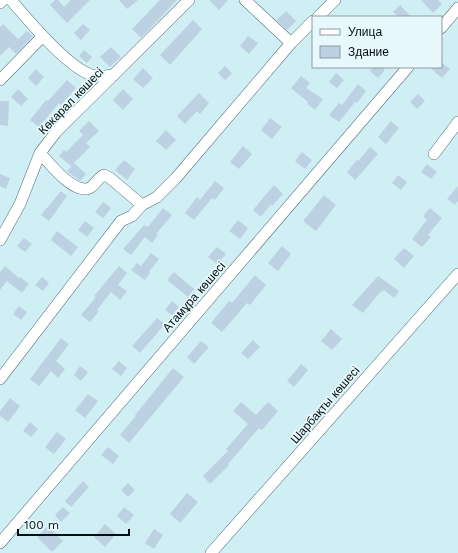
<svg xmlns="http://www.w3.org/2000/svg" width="458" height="553" font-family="'Work Sans',sans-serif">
	<rect width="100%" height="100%" fill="#d0eff5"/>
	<!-- building -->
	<path fill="#bcd1e2" d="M 55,0 L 58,0 L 64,7 L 71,0 L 90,0 L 67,23 L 50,5 Z
		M 119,0 L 138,0 L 127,9 Z
		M 160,0 L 177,0 L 141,38 L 132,29 Z
		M 209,0 L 228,0 L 219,10 Z
		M 421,0 L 438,0 L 442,4 L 433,13 Z
		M 400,5 L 411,17 L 399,17 L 393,12 Z
		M 286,11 L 296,21 L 287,30 L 277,20 Z
		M 193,20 L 202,29 L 170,65 L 160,55 Z
		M 3,24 L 18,39 L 27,31 L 33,36 L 16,54 L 9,47 L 0,56 L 0,27 Z
		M 83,24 L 90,30 L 81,40 L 74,33 Z
		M 248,36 L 258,43 L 249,54 L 240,46 Z
		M 111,47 L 121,57 L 110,67 L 100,57 Z
		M 84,50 L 92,57 L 87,63 L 79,56 Z
		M 441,62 L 450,69 L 442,78 L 429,67 L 441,67 Z
		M 225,66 L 232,73 L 225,80 L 218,73 Z
		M 374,67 L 381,67 L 385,70 L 378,78 L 370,71 Z
		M 143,68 L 153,78 L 143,88 L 133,79 Z
		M 36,69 L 44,77 L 36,86 L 28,78 Z
		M 336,73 L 344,80 L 337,88 L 329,82 Z
		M 301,76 L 310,83 L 306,88 L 323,99 L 315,110 L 307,104 L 308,102 L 291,88 Z
		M 67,80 L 76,88 L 61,105 L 59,103 L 39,127 L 30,120 L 46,100 L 48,101 Z
		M 358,84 L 366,91 L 357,103 L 355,102 L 339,122 L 329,115 L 339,103 L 342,105 Z
		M 18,89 L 28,99 L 21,106 L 11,97 Z
		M 123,89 L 133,99 L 123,110 L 113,100 Z
		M 199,93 L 209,103 L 200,114 L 197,111 L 185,124 L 177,116 Z
		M 418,94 L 425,101 L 417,109 L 410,102 Z
		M 0,101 L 9,101 L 8,126 L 0,125 Z
		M 270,118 L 282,127 L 272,139 L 261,130 Z
		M 89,121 L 99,131 L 86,143 L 90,147 L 74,163 L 86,174 L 80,181 L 67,171 L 72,166 L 71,166 L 59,156 L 64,150 L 66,152 L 83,135 L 79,131 Z
		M 391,121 L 399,128 L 386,144 L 378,137 Z
		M 166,130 L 176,140 L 166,150 L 156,141 Z
		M 243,146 L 252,154 L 239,169 L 230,162 Z
		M 370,147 L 378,154 L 355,180 L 347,172 L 357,160 L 358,161 Z
		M 302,152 L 312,160 L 305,169 L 295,161 Z
		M 124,160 L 135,169 L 127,180 L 115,170 Z
		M 427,164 L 437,172 L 431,179 L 421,172 Z
		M 0,174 L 10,178 L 6,189 L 0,186 Z
		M 398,175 L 407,182 L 401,190 L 392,183 Z
		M 215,181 L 224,188 L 215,200 L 212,198 L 194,220 L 185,213 L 197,197 L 200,200 Z
		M 274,185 L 283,194 L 272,206 L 271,204 L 261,217 L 253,210 Z
		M 458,186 L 458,201 L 455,205 L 447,199 Z
		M 61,191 L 67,196 L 49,221 L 41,215 Z
		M 324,195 L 336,205 L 316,231 L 303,221 Z
		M 103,202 L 111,208 L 103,218 L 95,212 Z
		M 163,208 L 172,215 L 156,234 L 158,235 L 152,243 L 145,237 L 131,255 L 123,249 L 144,225 L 148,227 Z
		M 430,208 L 442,218 L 428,235 L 431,237 L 422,247 L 412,239 L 427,220 L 423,216 Z
		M 238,220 L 248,228 L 240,239 L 229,231 Z
		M 85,221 L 94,228 L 87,237 L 78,230 Z
		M 57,231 L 78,247 L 71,256 L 51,240 Z
		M 24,238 L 32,244 L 25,252 L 17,246 Z
		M 282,246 L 291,254 L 278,271 L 268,263 Z
		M 217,247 L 226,254 L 217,264 L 208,257 Z
		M 404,248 L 414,256 L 404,268 L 394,259 Z
		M 151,253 L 159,259 L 149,272 L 150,273 L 145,280 L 131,270 L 137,263 L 141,266 Z
		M 5,266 L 19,278 L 20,277 L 29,284 L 22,293 L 7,281 L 0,290 L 0,272 Z
		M 119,266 L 127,273 L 118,285 L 127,291 L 120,300 L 111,292 L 97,310 L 99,311 L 90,322 L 81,315 L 96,297 L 94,296 Z
		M 174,272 L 194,289 L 188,297 L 167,280 Z
		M 255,275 L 266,285 L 250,305 L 247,303 L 222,332 L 211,323 L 229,301 L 232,303 Z
		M 378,276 L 399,291 L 394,298 L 384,290 L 382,292 L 381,291 L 363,313 L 352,305 Z
		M 42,277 L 49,283 L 43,291 L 35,285 Z
		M 190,300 L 195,305 L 189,312 L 183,308 Z
		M 172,301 L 179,307 L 172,315 L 165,310 Z
		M 19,306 L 27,312 L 21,320 L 13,314 Z
		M 157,318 L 165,324 L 140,353 L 132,346 Z
		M 331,329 L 342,339 L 332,350 L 321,341 Z
		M 61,338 L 69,344 L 56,361 L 65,369 L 58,378 L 51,371 L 39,386 L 30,379 Z
		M 253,340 L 260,347 L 248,359 L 241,353 Z
		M 201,341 L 209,347 L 194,364 L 187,357 Z
		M 119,361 L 127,368 L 121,376 L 112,369 Z
		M 301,364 L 308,370 L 294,387 L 287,381 Z
		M 80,366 L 88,372 L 81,381 L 74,375 Z
		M 173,368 L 184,377 L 129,443 L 120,435 L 136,416 L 135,415 Z
		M 88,394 L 98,401 L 85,418 L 75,410 Z
		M 10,398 L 20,406 L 8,422 L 0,416 L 0,411 Z
		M 241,402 L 256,415 L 268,402 L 278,411 L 262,430 L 259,428 L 228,464 L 229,465 L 210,484 L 203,476 L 228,451 L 226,449 L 248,424 L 233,411 Z
		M 30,422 L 38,429 L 31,437 L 23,431 Z
		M 57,432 L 66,439 L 54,454 L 45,447 Z
		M 108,447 L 119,456 L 113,464 L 101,455 Z
		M 83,481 L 89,487 L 71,507 L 65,501 Z
		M 128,483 L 135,490 L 128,497 L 121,490 Z
		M 187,493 L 198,502 L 180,523 L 170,514 Z
		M 63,507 L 70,513 L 61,522 L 55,515 Z
		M 124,507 L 134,515 L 126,524 L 117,516 Z
		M 105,524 L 116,534 L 105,547 L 94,537 Z
		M 48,526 L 63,541 L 52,552 L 37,537 Z
		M 154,529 L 163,535 L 154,549 L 145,543 Z"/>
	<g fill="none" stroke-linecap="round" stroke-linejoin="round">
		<!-- minor casing -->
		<g stroke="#516d72" stroke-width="12">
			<path id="minor" d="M 11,0 C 27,19 72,73 96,76 C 101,77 109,75 114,75
				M 245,0 L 291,43
				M 0,3 L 3,0
				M 318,17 L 335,0
				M 441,28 L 458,8
				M 0,80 L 43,36
				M 40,153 C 50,164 71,191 87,189 C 95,187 97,178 104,175 L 110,178 L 142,205
				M 434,154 L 458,122
				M 0,240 L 20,204 L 40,153 L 56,132 L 189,0
				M 0,379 L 121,221 L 132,216 L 142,205 L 157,197 L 176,178 L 291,43 L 313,21
				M 0,543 L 408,67
				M 211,553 L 458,274"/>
		</g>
		<!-- minor -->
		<use href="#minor" stroke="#fff" stroke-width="11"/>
	</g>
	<g text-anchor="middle" stroke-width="3.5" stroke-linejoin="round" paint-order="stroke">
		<!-- street labels -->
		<g font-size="12" fill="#050f11" stroke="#e7f9fd">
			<text transform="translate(71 101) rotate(-46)" y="4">Көкарал көшесі</text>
			<text transform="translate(194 297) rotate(-49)" y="4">Атамұра көшесі</text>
			<text transform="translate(325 405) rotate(-49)" y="4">Шарбақты көшесі</text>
		</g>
	</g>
	<!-- legend -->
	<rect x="312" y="16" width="130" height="52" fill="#e7f9fd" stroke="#8d9b9f"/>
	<rect x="320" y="29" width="20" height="6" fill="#ffffff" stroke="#8d9b9f"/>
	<text x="348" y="36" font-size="12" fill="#050f11">Улица</text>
	<rect x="320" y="46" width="20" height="12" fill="#bcd1e2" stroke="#8d9b9f"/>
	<text x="348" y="56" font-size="12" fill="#050f11">Здание</text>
	<!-- scale -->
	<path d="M18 529v6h111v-6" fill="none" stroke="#050f11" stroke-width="2"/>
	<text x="24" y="529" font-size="12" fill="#050f11" stroke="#e7f9fd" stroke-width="3" paint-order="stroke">100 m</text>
</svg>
